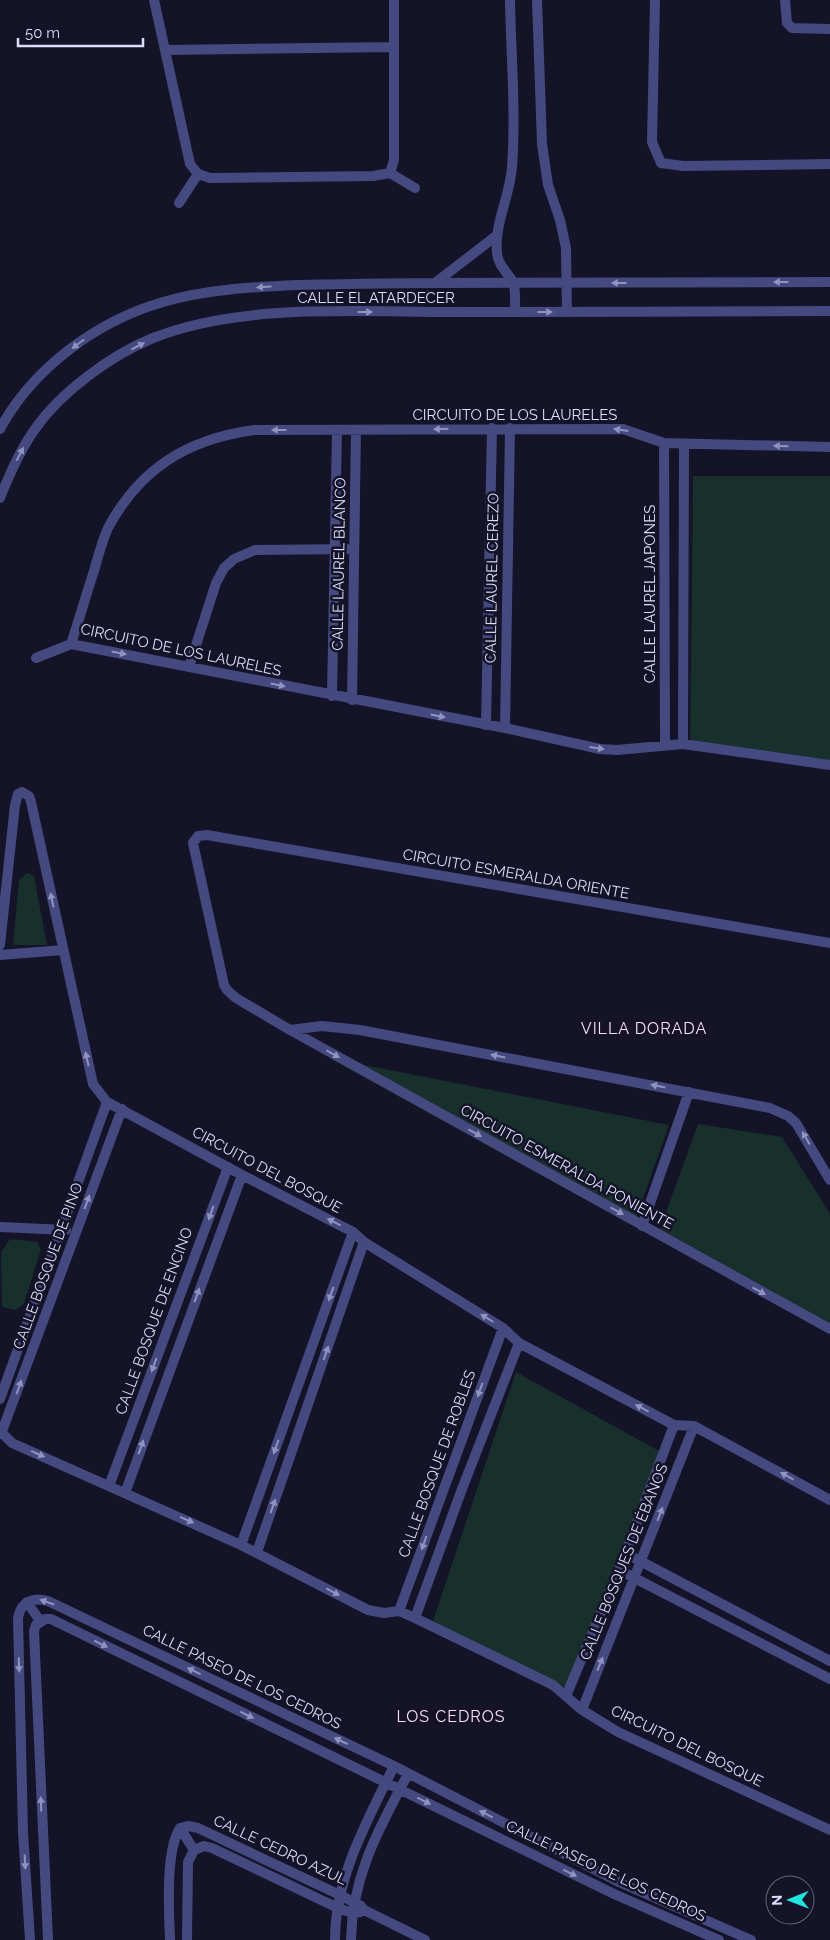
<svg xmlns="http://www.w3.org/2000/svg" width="830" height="1940" font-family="Raleway,sans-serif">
	<rect width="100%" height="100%" fill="#141327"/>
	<!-- green -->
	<path fill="#17302c" d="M 693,476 L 830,476 L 830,767 L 690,747 Z
		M 27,873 L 34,876 L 47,945 L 13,945 L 19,880 Z
		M 329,1058 L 669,1125 L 633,1226 Z
		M 698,1124 L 782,1137 L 830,1214 L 830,1324 L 660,1229 Z
		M 10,1239 L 37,1242 L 41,1249 L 24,1304 L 15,1310 L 2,1307 L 1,1252 Z
		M 516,1372 L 661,1452 L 570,1689 L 431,1627 Z"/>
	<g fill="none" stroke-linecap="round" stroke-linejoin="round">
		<!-- minor -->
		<path stroke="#444980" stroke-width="10" d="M 154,0 L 190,164 L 198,174 L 210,178 L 373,176 L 390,173 L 394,160 L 394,0
			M 510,0 C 511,56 516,112 512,167 C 510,196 494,224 497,253 C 498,265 507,272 513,282 C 516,289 515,304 515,312
			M 537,0 L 542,144 L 548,185 L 560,220 L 566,248 L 567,312
			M 655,0 L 652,142 L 661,163 L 683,166 L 830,164
			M 785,0 L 787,23 L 792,28 L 830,29
			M 165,50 L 394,47
			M 390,173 L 415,188
			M 179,203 L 198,174
			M 664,443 L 665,745
			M 71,644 C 79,620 86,595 94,571 C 98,557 102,541 108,528 C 140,468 188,439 254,430 L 623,429 L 664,443 L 830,447
			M 71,644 L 505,728 L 600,749 L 617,750 L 683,744 L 830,765
			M 36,658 L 71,644
			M 189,667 L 216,583 L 224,568 L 234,559 L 255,550 L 354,549
			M 332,696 L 337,430
			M 352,700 L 356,430
			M 486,725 L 492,428
			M 505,728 L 510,428
			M 683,744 L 684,444
			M 830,943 L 207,835 L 198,836 L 193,843 L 224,985 L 227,990 L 236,998 L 290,1030 L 830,1329
			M 0,945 L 15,805 L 18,794 L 22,792 L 29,796 L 31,802 L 93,1084 L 107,1102 L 242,1175 L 353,1232 L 364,1242 L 503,1328 L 519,1343 L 674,1425 L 694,1426 L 830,1500
			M 0,955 L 63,950
			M 290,1030 L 322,1026 L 360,1030 L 770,1108 L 788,1116 L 796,1123 L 830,1180
			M 642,1226 L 689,1092
			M 0,1227 L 66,1230
			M 0,1399 L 107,1102
			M 0,1427 L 2,1433 L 12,1443 L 241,1545 L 368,1610 L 384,1613 L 399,1611 L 415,1618 L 553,1685 L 582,1710 L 618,1732 L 830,1830
			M 1,1434 L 122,1109
			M 109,1486 L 228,1167
			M 125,1493 L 242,1175
			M 241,1545 L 353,1232
			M 257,1552 L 364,1242
			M 625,1553 L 830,1661
			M 619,1570 L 830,1679
			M 27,1602 L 40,1621
			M 399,1611 L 503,1328
			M 415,1618 L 462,1489 L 519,1343
			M 566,1696 L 619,1570 L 674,1425
			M 582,1710 L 694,1426
			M 180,1828 L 188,1826 L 198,1828 L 340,1895 L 361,1906 L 364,1910 L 425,1940
			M 180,1828 L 194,1850
			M 194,1850 L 204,1846 L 212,1848 L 338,1908 C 347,1911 356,1916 364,1910
			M 30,1940 L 23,1832 L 18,1618 C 21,1601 33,1597 48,1601 L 394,1766 L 619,1882 L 751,1940
			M 48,1940 L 34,1631 L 36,1625 L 45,1619 L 51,1619 L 614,1894 L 719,1940
			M 170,1940 C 169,1911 165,1852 180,1828
			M 187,1940 L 188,1862 L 194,1850
			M 335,1940 C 335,1878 367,1821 394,1766
			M 351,1940 C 352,1875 379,1829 408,1774"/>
		<!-- tertiary -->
		<path stroke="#444980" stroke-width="10" d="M 435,283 L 496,236
			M 0,429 C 33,368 97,321 163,302 C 207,289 254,287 299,285 C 346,284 393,283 441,283 C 570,283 700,282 830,282
			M 0,498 C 9,475 20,450 35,429 C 61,392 111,355 153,338 C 241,303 357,312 451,312 C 577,312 704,312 830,311"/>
	</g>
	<!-- one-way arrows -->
	<defs><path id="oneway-solid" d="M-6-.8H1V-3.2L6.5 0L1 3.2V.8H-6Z" transform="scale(1.25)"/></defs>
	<g fill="#9093be">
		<use href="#oneway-solid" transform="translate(781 282) rotate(180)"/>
		<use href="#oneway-solid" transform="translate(619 283) rotate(180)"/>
		<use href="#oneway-solid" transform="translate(264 287) rotate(177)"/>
		<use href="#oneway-solid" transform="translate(365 312)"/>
		<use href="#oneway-solid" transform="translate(545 312)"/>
		<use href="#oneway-solid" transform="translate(78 344) rotate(143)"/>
		<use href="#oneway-solid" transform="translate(138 346) rotate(-28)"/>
		<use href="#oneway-solid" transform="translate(441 429) rotate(179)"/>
		<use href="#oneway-solid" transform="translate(279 430) rotate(-180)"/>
		<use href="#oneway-solid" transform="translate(621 430) rotate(-172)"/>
		<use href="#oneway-solid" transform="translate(781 446) rotate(-179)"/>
		<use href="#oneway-solid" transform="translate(20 454) rotate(-62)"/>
		<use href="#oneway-solid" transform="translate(119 653) rotate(11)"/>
		<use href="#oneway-solid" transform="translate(278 685) rotate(11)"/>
		<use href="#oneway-solid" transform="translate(438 716) rotate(11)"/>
		<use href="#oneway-solid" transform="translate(597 748) rotate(8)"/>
		<use href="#oneway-solid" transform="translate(52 900) rotate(-102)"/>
		<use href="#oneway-solid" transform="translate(333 1054) rotate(29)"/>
		<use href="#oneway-solid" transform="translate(498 1056) rotate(-169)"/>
		<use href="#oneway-solid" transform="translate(87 1059) rotate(-103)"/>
		<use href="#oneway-solid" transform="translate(658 1086) rotate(-169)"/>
		<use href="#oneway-solid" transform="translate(475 1133) rotate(29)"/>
		<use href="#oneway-solid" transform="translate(806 1138) rotate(-120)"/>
		<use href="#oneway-solid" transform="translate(87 1202) rotate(-70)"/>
		<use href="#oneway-solid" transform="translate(617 1211) rotate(29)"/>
		<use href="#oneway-solid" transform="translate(211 1213) rotate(110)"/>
		<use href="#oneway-solid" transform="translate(334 1222) rotate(-153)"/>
		<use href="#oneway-solid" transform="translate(759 1291) rotate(29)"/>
		<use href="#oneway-solid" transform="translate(331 1294) rotate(110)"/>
		<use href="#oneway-solid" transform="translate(197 1295) rotate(-70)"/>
		<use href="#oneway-solid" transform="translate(487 1318) rotate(-148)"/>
		<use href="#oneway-solid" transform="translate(326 1353) rotate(-71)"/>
		<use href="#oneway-solid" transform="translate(154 1365) rotate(110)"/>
		<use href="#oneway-solid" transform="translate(19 1387) rotate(-70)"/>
		<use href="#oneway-solid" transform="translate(480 1390) rotate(110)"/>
		<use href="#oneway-solid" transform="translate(642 1408) rotate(-152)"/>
		<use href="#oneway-solid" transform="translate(141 1447) rotate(-70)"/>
		<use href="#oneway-solid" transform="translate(276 1447) rotate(110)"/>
		<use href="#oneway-solid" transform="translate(38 1454) rotate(24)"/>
		<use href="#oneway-solid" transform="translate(787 1476) rotate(-151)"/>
		<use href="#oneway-solid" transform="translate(273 1506) rotate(-71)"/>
		<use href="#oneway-solid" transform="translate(660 1514) rotate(-69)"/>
		<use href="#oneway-solid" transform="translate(187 1520) rotate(24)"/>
		<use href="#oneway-solid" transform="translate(424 1543) rotate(110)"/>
		<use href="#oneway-solid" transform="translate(333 1592) rotate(28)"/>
		<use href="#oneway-solid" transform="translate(47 1602) rotate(-161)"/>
		<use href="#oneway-solid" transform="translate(101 1644) rotate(26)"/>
		<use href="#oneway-solid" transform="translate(600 1664) rotate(-68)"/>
		<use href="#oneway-solid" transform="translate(19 1665) rotate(88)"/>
		<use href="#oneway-solid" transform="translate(194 1671) rotate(-154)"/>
		<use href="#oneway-solid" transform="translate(247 1715) rotate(26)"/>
		<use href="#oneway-solid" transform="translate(341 1741) rotate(-155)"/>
		<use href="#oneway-solid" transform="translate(424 1801) rotate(26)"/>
		<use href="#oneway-solid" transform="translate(41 1804) rotate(-92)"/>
		<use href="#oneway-solid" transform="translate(486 1814) rotate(-153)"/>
		<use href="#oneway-solid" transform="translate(25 1862) rotate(87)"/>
		<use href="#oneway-solid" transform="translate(570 1873) rotate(26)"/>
	</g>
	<g text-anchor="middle" stroke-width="5" stroke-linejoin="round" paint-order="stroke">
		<!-- street labels -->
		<g font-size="15" fill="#ddddfb" stroke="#141327">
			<text x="376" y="303">CALLE EL ATARDECER</text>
			<text x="515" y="420">CIRCUITO DE LOS LAURELES</text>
			<text transform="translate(339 564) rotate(-89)" y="5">CALLE LAUREL BLANCO</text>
			<text transform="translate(492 578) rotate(-89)" y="5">CALLE LAUREL CEREZO</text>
			<text transform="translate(650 594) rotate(-90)" y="5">CALLE LAUREL JAPONES</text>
			<text transform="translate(181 650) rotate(12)" y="5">CIRCUITO DE LOS LAURELES</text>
			<text transform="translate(516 874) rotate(10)" y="5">CIRCUITO ESMERALDA ORIENTE</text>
			<text transform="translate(567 1167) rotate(29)" y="5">CIRCUITO ESMERALDA PONIENTE</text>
			<text transform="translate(267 1170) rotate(28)" y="5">CIRCUITO DEL BOSQUE</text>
			<text transform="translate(48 1266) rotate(-70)" y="5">CALLE BOSQUE DE PINO</text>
			<text transform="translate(154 1321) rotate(-70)" y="5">CALLE BOSQUE DE ENCINO</text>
			<text transform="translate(437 1464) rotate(-70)" y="5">CALLE BOSQUE DE ROBLES</text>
			<text transform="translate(624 1562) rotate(-68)" y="5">CALLE BOSQUES DE ÉBANOS</text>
			<text transform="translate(242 1677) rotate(26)" y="5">CALLE PASEO DE LOS CEDROS</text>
			<text transform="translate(687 1746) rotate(26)" y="5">CIRCUITO DEL BOSQUE</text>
			<text transform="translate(280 1850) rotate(25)" y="5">CALLE CEDRO AZUL</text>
			<text transform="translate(606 1871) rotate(25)" y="5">CALLE PASEO DE LOS CEDROS</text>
		</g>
		<!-- neighbourhood labels -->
		<g font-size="16" letter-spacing="1" fill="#fbdff4" stroke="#141327">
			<text x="644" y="1034">VILLA DORADA</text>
			<text x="451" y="1722">LOS CEDROS</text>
		</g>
	</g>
	<!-- north arrow -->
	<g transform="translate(790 1900) rotate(269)"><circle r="24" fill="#141327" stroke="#64647c"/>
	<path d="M0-4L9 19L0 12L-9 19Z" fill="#20e3df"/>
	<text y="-8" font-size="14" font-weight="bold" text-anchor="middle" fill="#ddddfb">N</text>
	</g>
	<!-- scale -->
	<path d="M18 38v8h125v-8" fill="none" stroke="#ddddfb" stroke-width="2.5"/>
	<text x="25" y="38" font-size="15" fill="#ddddfb" stroke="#141327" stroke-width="4" paint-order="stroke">50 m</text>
</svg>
